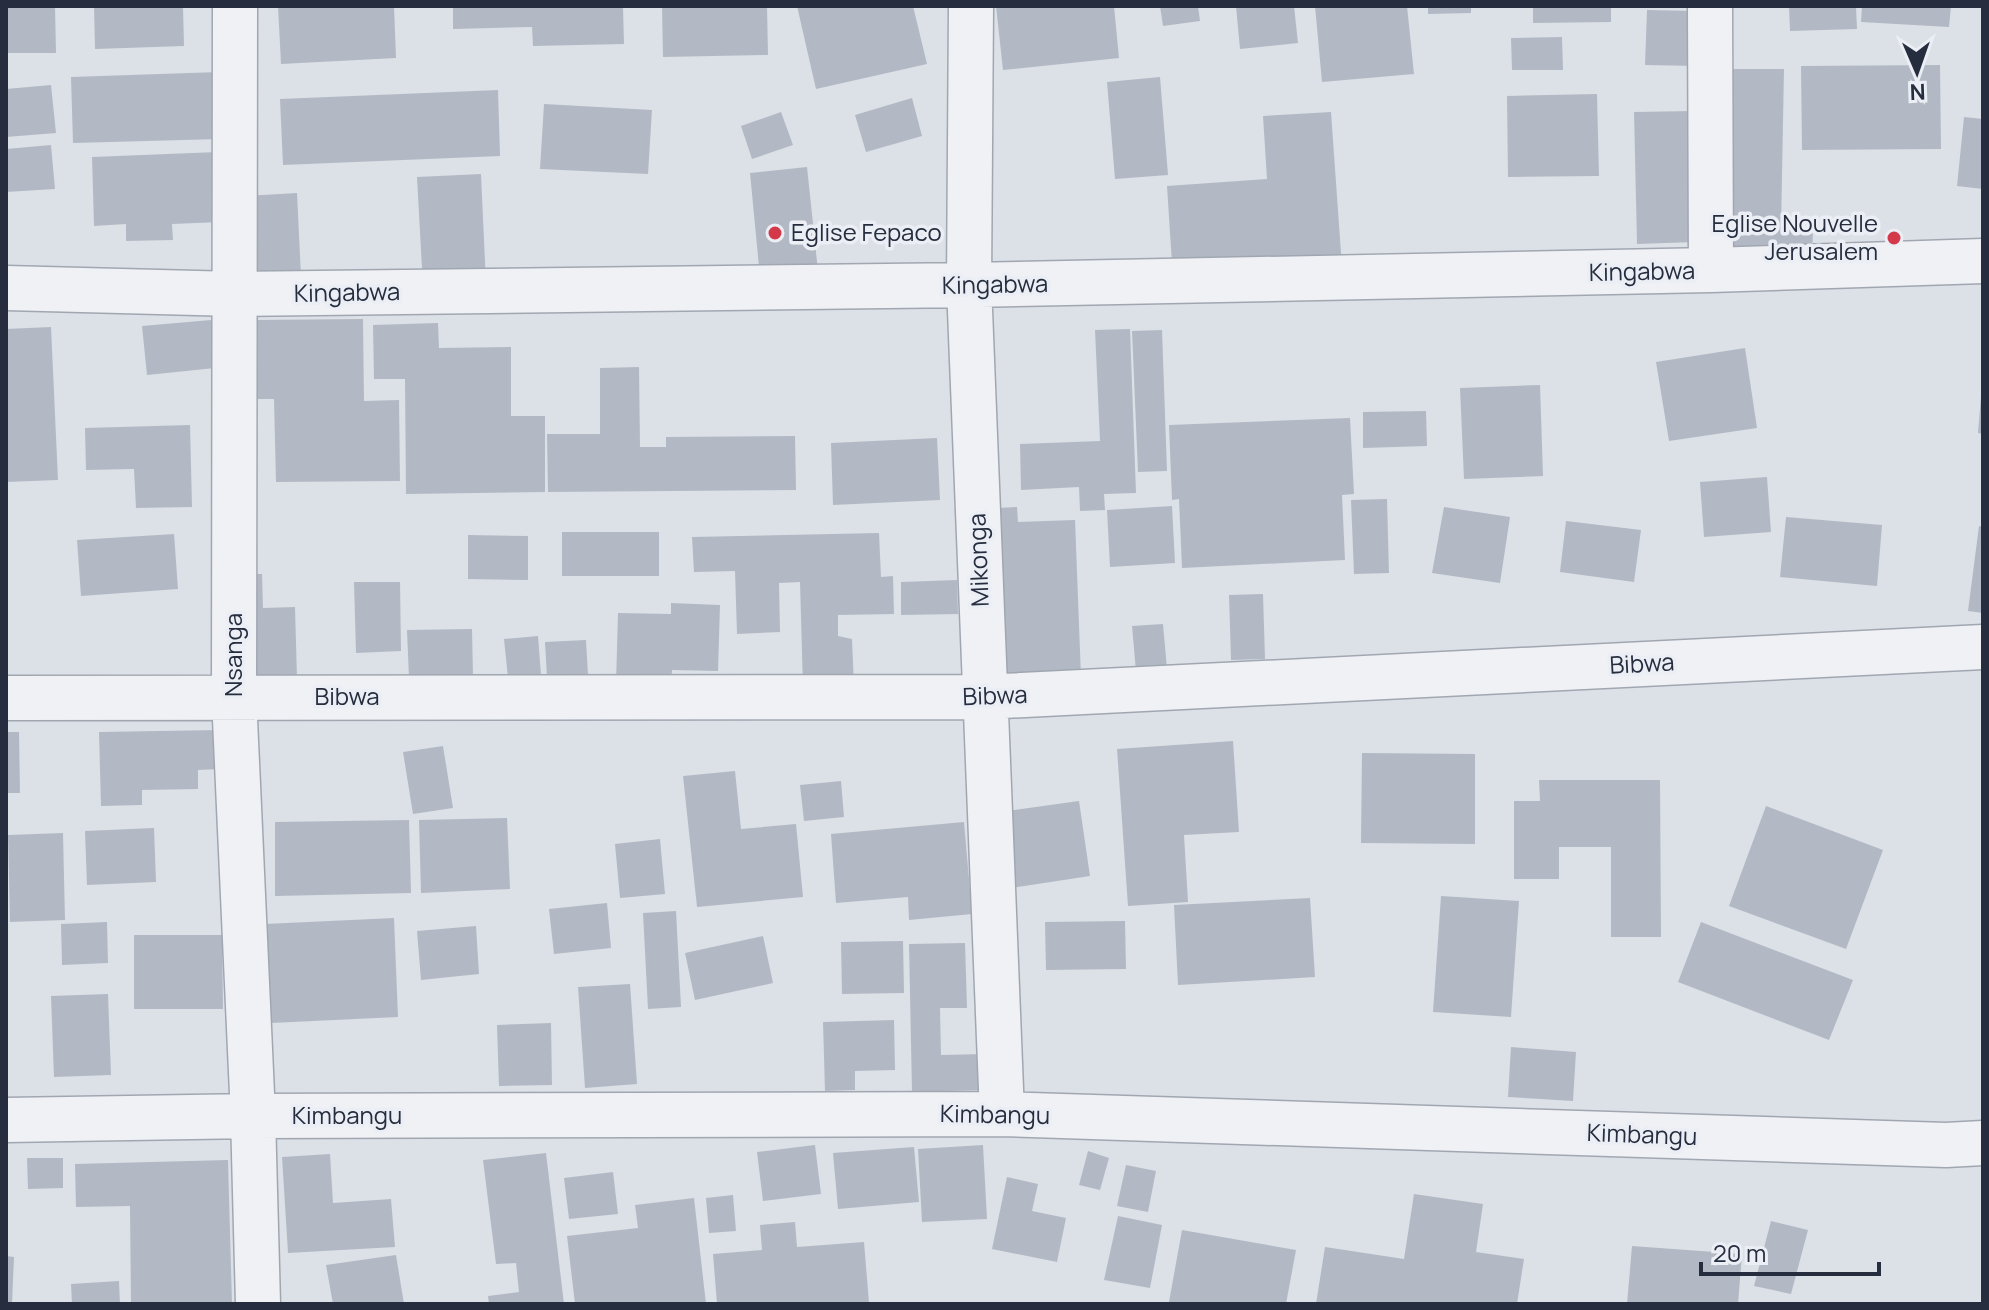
<svg xmlns="http://www.w3.org/2000/svg" width="1989" height="1310" font-family="Manrope,sans-serif">
	<rect width="100%" height="100%" fill="#dce0e7"/>
	<!-- building -->
	<path fill="#b3b9c4" d="M 6,6 L 55,6 L 56,53 L 6,53 Z
		M 94,6 L 183,6 L 184,46 L 95,49 Z
		M 278,6 L 394,6 L 396,58 L 281,64 Z
		M 453,6 L 623,6 L 624,44 L 533,46 L 532,27 L 453,29 Z
		M 662,6 L 767,6 L 768,55 L 663,57 Z
		M 797,6 L 913,6 L 927,64 L 816,89 Z
		M 996,6 L 1114,6 L 1119,58 L 1003,70 Z
		M 1160,6 L 1198,6 L 1200,21 L 1163,26 Z
		M 1236,6 L 1294,6 L 1298,43 L 1240,49 Z
		M 1315,6 L 1407,6 L 1414,74 L 1322,82 Z
		M 1428,6 L 1471,6 L 1471,13 L 1428,14 Z
		M 1533,6 L 1611,6 L 1611,22 L 1533,23 Z
		M 1789,6 L 1856,6 L 1857,29 L 1790,31 Z
		M 1862,6 L 1951,6 L 1949,27 L 1861,22 Z
		M 1647,10 L 1696,11 L 1695,66 L 1645,65 Z
		M 1562,37 L 1563,70 L 1512,70 L 1511,38 Z
		M 1940,65 L 1941,149 L 1802,150 L 1801,66 Z
		M 1727,69 L 1784,69 L 1781,229 L 1813,228 L 1812,260 L 1725,259 Z
		M 219,72 L 220,139 L 73,143 L 71,77 Z
		M 1160,77 L 1168,175 L 1115,179 L 1107,82 Z
		M 51,85 L 56,133 L 6,137 L 6,89 Z
		M 498,90 L 500,156 L 283,165 L 280,99 Z
		M 1597,94 L 1599,176 L 1508,177 L 1507,96 Z
		M 912,98 L 922,136 L 866,152 L 855,115 Z
		M 544,104 L 652,110 L 648,174 L 540,169 Z
		M 1693,111 L 1695,242 L 1637,244 L 1634,112 Z
		M 781,112 L 793,145 L 752,159 L 741,126 Z
		M 1331,112 L 1342,267 L 1173,279 L 1167,186 L 1267,179 L 1263,116 Z
		M 1964,117 L 1983,119 L 1983,189 L 1957,186 Z
		M 51,145 L 55,189 L 6,192 L 6,149 Z
		M 218,152 L 221,222 L 172,224 L 173,240 L 126,241 L 126,224 L 94,226 L 92,157 Z
		M 807,167 L 818,271 L 760,277 L 750,173 Z
		M 481,174 L 486,284 L 423,287 L 417,177 Z
		M 297,193 L 301,276 L 247,279 L 243,196 Z
		M 363,319 L 364,401 L 399,400 L 400,481 L 276,482 L 274,399 L 250,399 L 249,320 Z
		M 211,320 L 215,368 L 147,375 L 142,326 Z
		M 438,323 L 439,348 L 511,347 L 511,416 L 545,416 L 545,492 L 406,494 L 405,379 L 374,379 L 373,325 Z
		M 51,327 L 58,480 L 6,482 L 6,329 Z
		M 1130,329 L 1136,493 L 1104,494 L 1105,510 L 1080,511 L 1079,487 L 1021,490 L 1020,444 L 1100,441 L 1095,330 Z
		M 1162,330 L 1167,471 L 1138,472 L 1132,331 Z
		M 1745,348 L 1757,428 L 1669,441 L 1656,362 Z
		M 639,367 L 640,447 L 666,447 L 666,437 L 795,436 L 796,490 L 548,492 L 547,434 L 600,434 L 600,368 Z
		M 1540,385 L 1543,476 L 1464,479 L 1460,388 Z
		M 1981,396 L 1983,396 L 1983,434 L 1978,433 Z
		M 1426,411 L 1427,446 L 1363,448 L 1363,412 Z
		M 1350,418 L 1354,494 L 1342,495 L 1345,560 L 1182,568 L 1179,499 L 1172,500 L 1169,425 Z
		M 190,425 L 192,507 L 136,508 L 134,469 L 86,470 L 85,428 Z
		M 937,438 L 940,500 L 833,505 L 831,443 Z
		M 1767,477 L 1771,532 L 1704,537 L 1700,482 Z
		M 1387,499 L 1389,573 L 1354,574 L 1351,500 Z
		M 1172,506 L 1175,563 L 1110,567 L 1107,510 Z
		M 1017,507 L 1018,522 L 1075,520 L 1081,677 L 1004,680 L 997,508 Z
		M 1444,507 L 1510,517 L 1500,583 L 1432,573 Z
		M 1786,517 L 1882,525 L 1877,586 L 1780,577 Z
		M 1566,521 L 1641,530 L 1634,582 L 1560,572 Z
		M 1979,526 L 1983,527 L 1983,613 L 1968,611 Z
		M 562,532 L 659,532 L 659,576 L 562,576 Z
		M 879,533 L 881,577 L 893,576 L 894,614 L 838,615 L 838,636 L 852,639 L 854,686 L 803,688 L 800,582 L 779,583 L 780,632 L 737,634 L 735,571 L 694,572 L 692,537 Z
		M 174,534 L 178,589 L 81,596 L 77,540 Z
		M 468,535 L 528,536 L 528,580 L 468,579 Z
		M 244,574 L 262,574 L 263,608 L 295,607 L 297,679 L 248,680 Z
		M 957,580 L 958,614 L 901,615 L 901,582 Z
		M 354,582 L 400,582 L 401,651 L 356,653 Z
		M 1263,594 L 1265,659 L 1231,660 L 1229,595 Z
		M 671,603 L 720,605 L 718,671 L 672,670 L 671,686 L 616,684 L 618,613 L 671,614 Z
		M 1163,624 L 1168,680 L 1137,683 L 1132,626 Z
		M 472,629 L 473,677 L 409,678 L 407,630 Z
		M 538,636 L 541,675 L 508,678 L 504,639 Z
		M 586,640 L 588,675 L 547,677 L 545,642 Z
		M 219,730 L 220,769 L 198,770 L 198,789 L 142,790 L 142,805 L 101,806 L 99,732 Z
		M 6,732 L 19,732 L 20,793 L 6,793 Z
		M 1233,741 L 1239,832 L 1184,835 L 1188,902 L 1128,906 L 1117,749 Z
		M 443,746 L 453,808 L 413,814 L 403,752 Z
		M 1362,753 L 1475,754 L 1475,844 L 1361,843 Z
		M 735,771 L 741,829 L 796,824 L 803,897 L 697,907 L 683,776 Z
		M 1539,780 L 1660,780 L 1661,937 L 1611,937 L 1611,847 L 1559,847 L 1559,879 L 1514,879 L 1514,801 L 1540,801 Z
		M 841,781 L 844,817 L 804,821 L 800,785 Z
		M 1079,801 L 1090,876 L 1011,888 L 1000,812 Z
		M 1766,806 L 1883,850 L 1846,949 L 1729,906 Z
		M 507,818 L 510,889 L 421,893 L 419,820 Z
		M 409,820 L 411,893 L 275,896 L 275,822 Z
		M 964,822 L 972,914 L 909,920 L 908,897 L 836,903 L 831,834 Z
		M 154,828 L 156,882 L 87,885 L 85,831 Z
		M 63,833 L 65,920 L 10,922 L 8,835 Z
		M 660,839 L 665,894 L 620,898 L 615,844 Z
		M 1441,896 L 1519,901 L 1511,1017 L 1433,1012 Z
		M 1310,898 L 1315,977 L 1178,985 L 1174,905 Z
		M 607,903 L 611,948 L 554,954 L 549,909 Z
		M 676,911 L 681,1007 L 648,1009 L 643,913 Z
		M 394,918 L 398,1017 L 271,1023 L 265,924 Z
		M 1125,921 L 1126,969 L 1046,970 L 1045,922 Z
		M 107,922 L 108,963 L 62,965 L 61,924 Z
		M 1701,922 L 1853,980 L 1829,1040 L 1678,982 Z
		M 476,926 L 479,974 L 421,980 L 417,931 Z
		M 134,935 L 222,935 L 223,1009 L 134,1009 Z
		M 763,936 L 773,983 L 695,1000 L 685,953 Z
		M 903,941 L 904,993 L 842,994 L 841,942 Z
		M 965,943 L 967,1008 L 940,1008 L 941,1055 L 983,1054 L 984,1090 L 912,1092 L 909,944 Z
		M 630,984 L 637,1084 L 585,1088 L 578,987 Z
		M 108,994 L 111,1075 L 54,1077 L 51,996 Z
		M 894,1020 L 895,1070 L 855,1071 L 855,1090 L 825,1091 L 823,1022 Z
		M 551,1023 L 552,1085 L 499,1086 L 497,1025 Z
		M 1511,1047 L 1576,1052 L 1573,1101 L 1508,1097 Z
		M 815,1145 L 821,1194 L 763,1201 L 757,1152 Z
		M 983,1145 L 987,1219 L 922,1222 L 918,1149 Z
		M 914,1147 L 919,1202 L 838,1209 L 833,1153 Z
		M 1088,1151 L 1109,1158 L 1100,1190 L 1079,1185 Z
		M 546,1153 L 564,1304 L 489,1304 L 488,1296 L 519,1292 L 516,1263 L 496,1264 L 483,1160 Z
		M 330,1154 L 333,1203 L 391,1199 L 395,1247 L 288,1253 L 282,1157 Z
		M 27,1158 L 63,1158 L 63,1188 L 28,1189 Z
		M 228,1160 L 232,1304 L 131,1304 L 130,1206 L 76,1207 L 75,1164 Z
		M 1126,1165 L 1156,1171 L 1148,1212 L 1117,1206 Z
		M 613,1172 L 618,1214 L 569,1219 L 564,1178 Z
		M 1007,1177 L 1038,1184 L 1032,1211 L 1066,1218 L 1057,1262 L 992,1249 Z
		M 1414,1194 L 1483,1204 L 1476,1252 L 1524,1259 L 1517,1304 L 1316,1304 L 1325,1247 L 1404,1259 Z
		M 733,1195 L 736,1231 L 709,1233 L 706,1198 Z
		M 694,1198 L 706,1304 L 575,1304 L 567,1236 L 638,1228 L 635,1205 Z
		M 1118,1216 L 1162,1225 L 1150,1288 L 1104,1280 Z
		M 1771,1221 L 1808,1230 L 1791,1294 L 1754,1286 Z
		M 795,1222 L 797,1247 L 864,1242 L 869,1303 L 717,1304 L 713,1254 L 762,1250 L 760,1225 Z
		M 1182,1230 L 1296,1250 L 1286,1304 L 1182,1304 L 1169,1302 Z
		M 1632,1246 L 1742,1254 L 1738,1304 L 1627,1304 Z
		M 396,1255 L 404,1304 L 333,1304 L 326,1265 Z
		M 6,1256 L 14,1257 L 12,1304 L 6,1304 Z
		M 119,1281 L 120,1304 L 72,1304 L 71,1284 Z"/>
	<g fill="none" stroke-linecap="round" stroke-linejoin="round">
		<!-- street casing -->
		<g stroke="#a1a7b1" stroke-width="47">
			<path id="street" d="M 235,6 L 234,697 L 253,1116 L 258,1304
				M 971,6 L 969,285 L 1002,1114
				M 1710,6 L 1711,270
				M 6,288 L 235,294 L 969,285 L 1711,270 L 1983,261
				M 6,698 L 984,697 L 1983,647
				M 6,1120 L 253,1116 L 1002,1114 L 1946,1145 L 1983,1143"/>
		</g>
		<!-- street -->
		<use href="#street" stroke="#eff1f5" stroke-width="44"/>
	</g>
	<!-- markers -->
	<g fill="#d4394a" stroke="#ebeff5" stroke-width="3">
		<circle cx="775" cy="233" r="8"/>
		<circle cx="1894" cy="238" r="8"/>
	</g>
	<g text-anchor="middle" stroke-width="7" stroke-linejoin="round" paint-order="stroke">
		<!-- poi labels -->
		<g font-size="24" fill="#252d3e" stroke="#ebeff5" text-anchor="end">
			<text x="1878" y="232">Eglise Nouvelle<tspan x="1878" dy="28">Jerusalem</tspan></text>
			<text x="791" y="241" text-anchor="start">Eglise Fepaco</text>
		</g>
		<!-- street labels -->
		<g font-size="24" fill="#252d3e" stroke="#ebeff5">
			<text transform="translate(1642 272) rotate(-1)" y="8">Kingabwa</text>
			<text transform="translate(995 285) rotate(-1)" y="8">Kingabwa</text>
			<text transform="translate(347 293) rotate(-1)" y="8">Kingabwa</text>
			<text transform="translate(979 560) rotate(-92)" y="8">Mikonga</text>
			<text transform="translate(234 655) rotate(-90)" y="8">Nsanga</text>
			<text transform="translate(1642 664) rotate(-3)" y="8">Bibwa</text>
			<text transform="translate(995 696) rotate(-2)" y="8">Bibwa</text>
			<text x="347" y="705">Bibwa</text>
			<text transform="translate(995 1115) rotate(1)" y="8">Kimbangu</text>
			<text x="347" y="1124">Kimbangu</text>
			<text transform="translate(1642 1135) rotate(2)" y="8">Kimbangu</text>
		</g>
	</g>
	<!-- border -->
	<rect width="1989" height="1310" fill="none" stroke="#252d3e" stroke-width="16"/>
	<!-- north arrow -->
	<g transform="translate(1917 72) rotate(178)" stroke="#ebeff5" stroke-width="6" paint-order="stroke">
	<path d="M0-6L14 30L0 20L-14 30Z" fill="#252d3e"/>
	<text y="-12" font-size="22" font-weight="bold" text-anchor="middle" fill="#252d3e">N</text>
	</g>
	<!-- scale -->
	<path d="M1701 1262v12h178v-12" fill="none" stroke="#252d3e" stroke-width="4"/>
	<text x="1713" y="1262" font-size="24" fill="#252d3e" stroke="#ebeff5" stroke-width="6" paint-order="stroke">20 m</text>
</svg>
